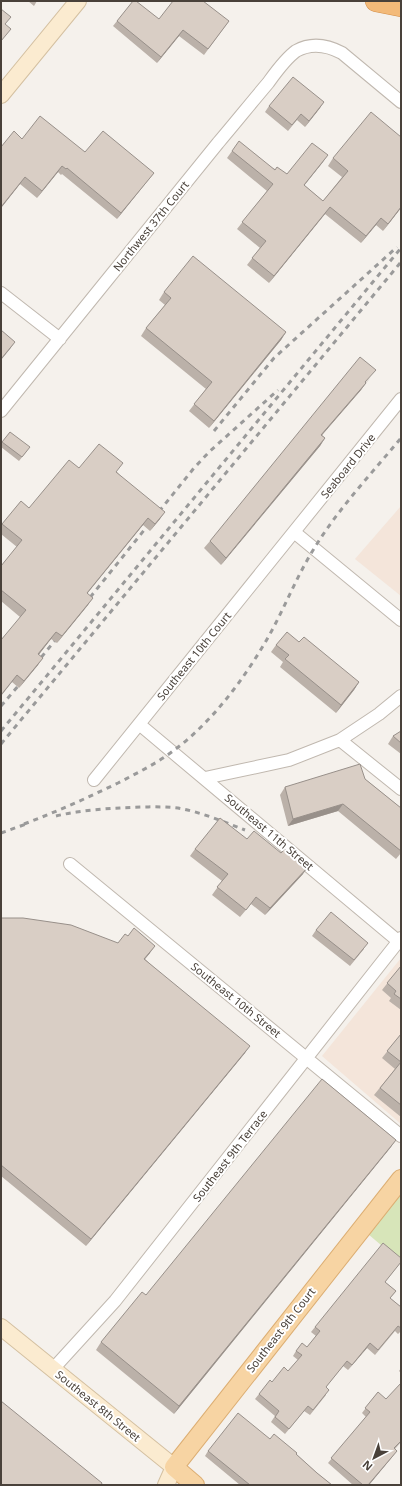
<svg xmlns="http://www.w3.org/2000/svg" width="402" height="1486" font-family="'Noto Sans',sans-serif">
	<rect width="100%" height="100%" fill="#f5f1ec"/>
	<!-- commercial -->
	<path fill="#f4e5da" d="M 401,506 L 401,596 L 355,559 Z
		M 401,958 L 401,1124 L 322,1056 Z"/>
	<!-- green -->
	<path fill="#d7e5b9" d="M 401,1194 L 401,1262 L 368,1234 Z"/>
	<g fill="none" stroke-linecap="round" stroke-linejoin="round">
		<!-- street casing -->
		<g stroke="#c0b8af" stroke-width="14">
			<path id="street" d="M 1,293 L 60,339
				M 1,411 C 74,322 145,232 218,143 C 235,123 251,103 268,83 C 276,72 285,59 296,51 C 312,42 327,45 342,53 L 401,102
				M 294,532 L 401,620
				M 139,724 L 398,941
				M 340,740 L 401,789
				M 205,778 L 289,760 L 340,740 L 379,714 L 401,696
				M 94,780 L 401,399
				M 70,864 L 401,1136
				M 53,1369 L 115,1301 L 401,938"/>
		</g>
		<!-- secondary casing -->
		<g stroke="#d4c0a1" stroke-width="18">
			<path id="secondary" d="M 1,95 L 78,1
				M 1,1327 L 174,1467 L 166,1485"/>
		</g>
		<!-- primary casing -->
		<g stroke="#dcae73" stroke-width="20">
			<path id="primary" d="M 195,1485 L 174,1467 L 401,1179"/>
		</g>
		<!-- highway casing -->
		<g stroke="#d28d49" stroke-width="22">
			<path id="highway" d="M 376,1 L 401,6"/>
		</g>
		<!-- street -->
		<use href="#street" stroke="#fff" stroke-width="12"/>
		<!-- secondary -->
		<use href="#secondary" stroke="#fbebd0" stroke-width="16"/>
		<!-- primary -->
		<use href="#primary" stroke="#f7d4a3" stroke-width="18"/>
		<!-- highway -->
		<use href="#highway" stroke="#f3ba79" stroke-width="21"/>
		<!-- rail -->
		<path stroke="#9a9a9a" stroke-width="3" stroke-dasharray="5 5" stroke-linecap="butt" d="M 214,431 L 274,358 L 397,247
			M 84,605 L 194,468 L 209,452 L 278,390
			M 35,665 L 61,633
			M 1,706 L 25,678
			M 1,731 L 401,248
			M 1,744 L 401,262
			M 56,816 C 77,811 99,809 120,808 C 139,807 159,806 178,808 C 201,812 224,822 245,830
			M 24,824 C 56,812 87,798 118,783 C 137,773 156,764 173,751 C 211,723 242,682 266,641 C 284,610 296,577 315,547 C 339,508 372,473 401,438
			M 1,833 L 29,823"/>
	</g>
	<!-- wall -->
	<path fill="#bbb1a9" d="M 28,1 L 37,1 L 34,6 Z
		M 159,19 L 229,21 L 204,55 L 179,36 L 157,63 L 113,26 L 117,21 Z
		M 269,106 L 320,108 L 305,127 L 297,120 L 288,131 L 265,112 Z
		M 22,139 L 85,152 L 154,173 L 117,219 L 62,174 L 61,175 L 58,172 L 37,198 L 20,184 L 1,208 L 1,147 Z
		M 232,151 L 287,174 L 323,162 L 304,185 L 323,201 L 342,177 L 328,166 L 333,158 L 401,208 L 383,231 L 376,225 L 361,243 L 325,214 L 269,283 L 247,265 L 260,248 L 237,229 L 267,191 L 227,158 Z
		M 164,292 L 286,332 L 281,340 L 209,428 L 189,411 L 206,389 L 141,336 L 146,328 L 165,305 L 159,300 Z
		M 371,377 L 366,383 L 361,390 L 322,435 L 325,438 L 320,446 L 221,565 L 204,548 L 210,541 Z
		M 10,432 L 27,451 L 19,461 L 1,447 L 1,444 Z
		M 79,468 L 117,472 L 160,519 L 150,531 L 143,525 L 87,593 L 88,605 L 57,643 L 51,639 L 39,654 L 38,665 L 19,688 L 12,682 L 20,617 L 1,601 L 1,566 L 17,547 L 1,534 L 1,526 L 21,501 L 29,508 Z
		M 299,642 L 359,682 L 354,690 L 336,713 L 280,667 L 283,662 L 271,652 L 276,645 Z
		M 401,731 L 401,754 L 388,744 L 393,736 Z
		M 365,779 L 401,808 L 401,853 L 396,859 L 338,811 L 288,826 L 280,795 L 285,787 Z
		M 247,839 L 303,874 L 265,915 L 251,904 L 240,917 L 212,895 L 222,881 L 190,856 L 195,849 Z
		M 1,918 L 118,943 L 150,953 L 145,959 L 245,1053 L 86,1246 L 1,1176 Z
		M 316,930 L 364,949 L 350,966 L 312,936 Z
		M 401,966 L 401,1010 L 389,1001 L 391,998 L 382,990 Z
		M 401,1034 L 401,1117 L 374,1095 L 395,1069 L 382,1058 Z
		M 391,1147 L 174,1414 L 96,1350 L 101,1342 L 146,1295 Z
		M 401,1262 L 385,1282 L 396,1291 L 390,1298 L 401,1307 L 401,1331 L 398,1334 L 395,1331 L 375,1355 L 367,1348 L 348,1370 L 343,1366 L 326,1387 L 326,1395 L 310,1415 L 304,1411 L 285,1434 L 271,1422 L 275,1416 L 255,1399 L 259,1394 L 272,1382 L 288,1371 L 298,1360 L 293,1356 L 296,1351 L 307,1347 L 316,1336 L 311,1332 L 315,1327 Z
		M 401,1368 L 401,1373 L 399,1371 Z
		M 378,1392 L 401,1442 L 395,1449 L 393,1456 L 369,1485 L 353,1485 L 328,1463 L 366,1417 L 362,1413 Z
		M 270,1439 L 296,1454 L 317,1473 L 332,1485 L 240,1485 L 205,1456 L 208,1451 Z"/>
	<!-- shaded-wall -->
	<path fill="#98908a" d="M 183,30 L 179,36 L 157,63 L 161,57 Z
		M 324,102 L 320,108 L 305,127 L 309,121 Z
		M 328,155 L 323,162 L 299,192 L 304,185 Z
		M 62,166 L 58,172 L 37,198 L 42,191 Z
		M 154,173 L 149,179 L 117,219 L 121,213 Z
		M 25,177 L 20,184 L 1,208 L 1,207 Z
		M 330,207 L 325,214 L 269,283 L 274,276 Z
		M 401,207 L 401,208 L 383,231 L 388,224 Z
		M 381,218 L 376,225 L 361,243 L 366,236 Z
		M 286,332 L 281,340 L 209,428 L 214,421 Z
		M 15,342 L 10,349 L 1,360 L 1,359 Z
		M 366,383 L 361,390 L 316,442 L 321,435 Z
		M 325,438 L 320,446 L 221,565 L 226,558 Z
		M 165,512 L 160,519 L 150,531 L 155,524 Z
		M 148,518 L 143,525 L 82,600 L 87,593 Z
		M 93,598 L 88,605 L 57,643 L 62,636 Z
		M 56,632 L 51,639 L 34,661 L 38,654 Z
		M 43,658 L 38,665 L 19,688 L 24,681 Z
		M 17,675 L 12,682 L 1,696 L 1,695 Z
		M 359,682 L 354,690 L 336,713 L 341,705 Z
		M 343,804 L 338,811 L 288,826 L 293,819 Z
		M 308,867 L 303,874 L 265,915 L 270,908 Z
		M 155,946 L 150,953 L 139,966 L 144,959 Z
		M 250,1046 L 245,1053 L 86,1246 L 91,1239 Z
		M 396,1140 L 391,1147 L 174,1414 L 179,1406 Z
		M 370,1343 L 367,1348 L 348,1370 L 352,1365 Z
		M 397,1451 L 393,1456 L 369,1485 L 368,1485 Z"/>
	<!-- building -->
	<path fill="#d9cec5" stroke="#98908a" d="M 133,1 L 136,1 L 159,19 L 173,1 L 203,1 L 229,21 L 208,49 L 183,30 L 161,57 L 117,21 Z
		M 1,9 L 11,17 L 5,24 L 11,29 L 1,41 Z
		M 293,77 L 324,102 L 309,121 L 301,114 L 292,125 L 269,106 Z
		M 371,112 L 401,137 L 401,207 L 388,224 L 381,218 L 366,236 L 330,207 L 274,276 L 252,258 L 266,241 L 242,222 L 273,184 L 232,151 L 239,141 L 275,170 L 277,167 L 287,174 L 312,143 L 328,155 L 304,185 L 323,201 L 348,171 L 333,158 Z
		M 40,116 L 85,152 L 103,131 L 154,173 L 121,213 L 67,168 L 66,169 L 62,166 L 42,191 L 25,177 L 1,207 L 1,147 L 14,131 L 22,139 Z
		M 193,256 L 286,332 L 214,421 L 194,404 L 212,382 L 146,328 L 171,298 L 164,292 Z
		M 1,330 L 15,342 L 1,359 Z
		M 360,357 L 376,370 L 365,382 L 366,383 L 321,435 L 325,438 L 226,558 L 210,541 Z
		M 10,432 L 30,447 L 22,457 L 2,442 Z
		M 99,444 L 123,463 L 116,472 L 165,512 L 155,524 L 148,518 L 87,593 L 93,598 L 62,636 L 56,632 L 38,654 L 43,658 L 24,681 L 17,675 L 1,695 L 1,640 L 26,610 L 1,590 L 1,566 L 22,540 L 2,524 L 21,501 L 29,508 L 69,460 L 79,468 Z
		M 287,632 L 299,642 L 304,637 L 359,682 L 341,705 L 285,659 L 289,655 L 276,645 Z
		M 401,731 L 401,743 L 393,736 Z
		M 360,764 L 365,779 L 401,808 L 401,851 L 343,804 L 293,819 L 285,787 Z
		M 220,818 L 247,839 L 254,831 L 281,853 L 285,849 L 308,867 L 270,908 L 256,897 L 246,910 L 217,887 L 228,874 L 195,849 Z
		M 331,912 L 368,943 L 354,960 L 316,930 Z
		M 1,918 L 23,918 L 71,925 L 118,943 L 125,934 L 128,936 L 134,928 L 155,946 L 144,959 L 250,1046 L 91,1239 L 1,1165 Z
		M 401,966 L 401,999 L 394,994 L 396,991 L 387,983 Z
		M 401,1034 L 401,1105 L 380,1088 L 401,1062 L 387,1051 Z
		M 322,1079 L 396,1140 L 179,1406 L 101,1342 L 142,1292 L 146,1295 Z
		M 383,1243 L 401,1258 L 401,1262 L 385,1282 L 396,1291 L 390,1298 L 401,1307 L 401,1328 L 398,1326 L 378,1350 L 370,1343 L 352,1365 L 347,1361 L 326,1387 L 329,1390 L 313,1410 L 308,1406 L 289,1429 L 275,1417 L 279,1411 L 259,1394 L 270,1380 L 272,1382 L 284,1367 L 288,1371 L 302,1355 L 296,1351 L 302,1343 L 307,1347 L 320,1331 L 315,1327 Z
		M 401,1383 L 401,1441 L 394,1448 L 397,1451 L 368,1485 L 363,1485 L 331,1458 L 370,1412 L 365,1408 L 378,1392 L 386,1399 Z
		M 1,1401 L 102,1483 L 101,1485 L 1,1485 Z
		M 238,1413 L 270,1439 L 274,1434 L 297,1453 L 296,1454 L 317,1473 L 332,1485 L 250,1485 L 208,1451 Z"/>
	<g text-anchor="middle" stroke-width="4" stroke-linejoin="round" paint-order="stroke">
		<!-- street labels -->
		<g font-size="11" fill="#49413a" stroke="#fff">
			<text transform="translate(151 226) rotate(-51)" y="4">Northwest 37th Court</text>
			<text transform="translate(348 466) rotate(-51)" y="4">Seaboard Drive</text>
			<text transform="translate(194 656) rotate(-51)" y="4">Southeast 10th Court</text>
			<text transform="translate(269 832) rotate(40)" y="4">Southeast 11th Street</text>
			<text transform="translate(236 1000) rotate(39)" y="4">Southeast 10th Street</text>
			<text transform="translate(230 1156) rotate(-52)" y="4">Southeast 9th Terrace</text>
			<text transform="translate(281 1330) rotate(-52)" y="4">Southeast 9th Court</text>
			<text transform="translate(98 1406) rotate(39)" y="4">Southeast 8th Street</text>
		</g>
	</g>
	<!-- border -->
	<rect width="402" height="1486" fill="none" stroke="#49413a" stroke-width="4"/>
	<!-- north arrow -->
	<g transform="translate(374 1458) rotate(221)" stroke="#ffffff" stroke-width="3" paint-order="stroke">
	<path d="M0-3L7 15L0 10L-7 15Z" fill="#49413a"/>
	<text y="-6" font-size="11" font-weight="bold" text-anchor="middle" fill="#49413a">N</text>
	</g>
</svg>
